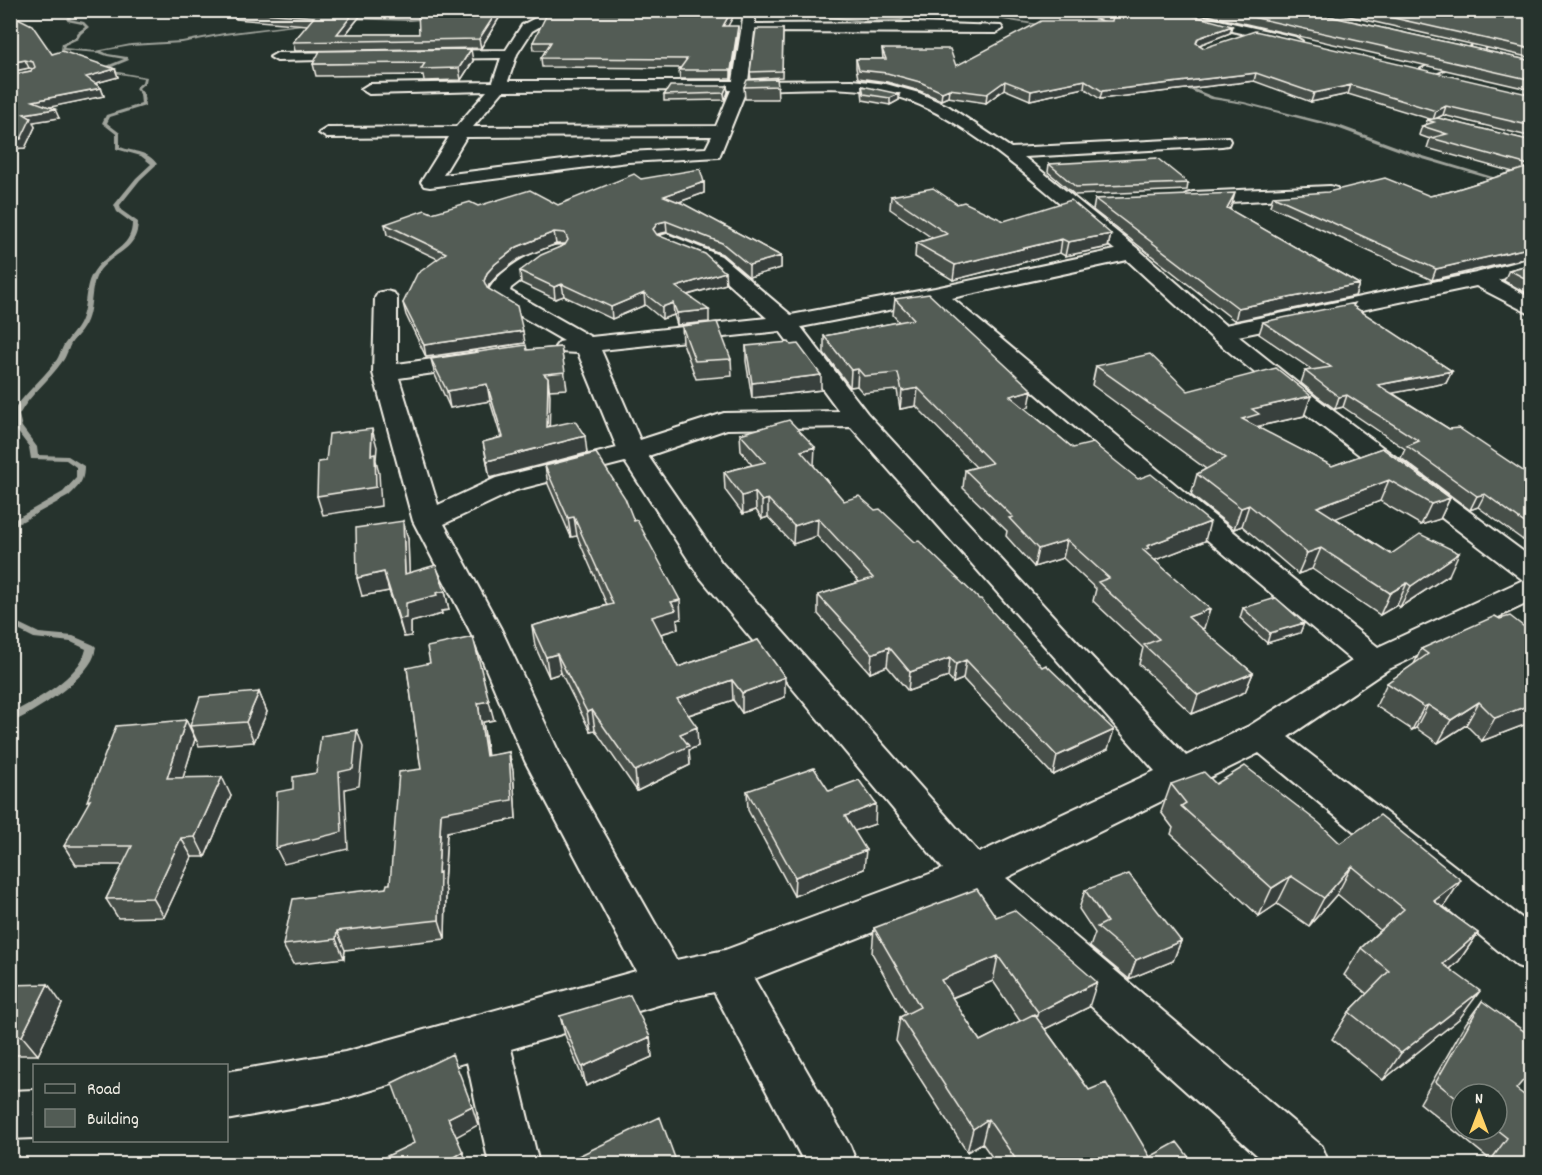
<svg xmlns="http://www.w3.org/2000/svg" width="1542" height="1175" font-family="Dekko,sans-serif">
	<rect width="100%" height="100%" fill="#26332d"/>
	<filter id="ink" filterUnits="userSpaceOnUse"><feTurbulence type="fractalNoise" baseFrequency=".0167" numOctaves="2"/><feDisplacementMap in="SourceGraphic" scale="12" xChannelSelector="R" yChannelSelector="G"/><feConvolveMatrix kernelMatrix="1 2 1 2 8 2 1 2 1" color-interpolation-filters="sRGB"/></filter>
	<g filter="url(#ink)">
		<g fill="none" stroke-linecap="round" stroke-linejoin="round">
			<!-- stream -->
			<path fill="#9fa39b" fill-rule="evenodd" d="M 70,10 L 74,10 L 70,19 L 84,22 L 89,27 L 81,34 L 78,39 L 65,45 L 64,48 L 96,51 L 131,44 L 182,41 L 224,33 L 316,22 L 318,23 L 224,35 L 182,43 L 131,46 L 102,51 L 108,54 L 127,57 L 129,60 L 107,69 L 107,70 L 147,77 L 146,82 L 139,88 L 144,94 L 145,106 L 110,117 L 107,123 L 120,133 L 120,147 C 134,152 148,151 157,164 L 140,180 L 120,205 L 121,210 L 138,222 C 138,250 114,252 100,270 C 89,285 94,307 86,323 C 83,330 77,336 72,342 C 68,348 67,356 62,362 C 49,381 30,394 19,415 L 22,427 L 37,447 L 38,455 L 68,456 L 84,466 C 84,481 80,485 69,496 L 10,528 L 10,522 L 63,492 L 76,478 L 76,467 L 66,460 L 31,459 L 29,447 L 14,427 L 11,415 C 23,394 41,381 55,362 C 60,356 61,348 66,342 C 70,336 76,330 79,324 C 88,307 83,286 94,271 C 106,252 132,249 132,223 L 117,212 L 114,205 L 136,178 L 151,164 L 141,156 L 116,149 L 116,134 L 102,123 L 106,115 L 141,104 L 140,94 L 135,88 L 142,82 L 143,78 L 103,71 L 104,67 L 124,59 L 107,56 L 99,53 L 61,50 L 62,43 L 75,37 L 78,32 L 85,27 L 82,24 L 67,21 Z
				M 522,10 L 544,10 L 491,15 L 489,14 Z
				M 761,10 L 777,10 L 863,20 L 900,19 L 903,17 L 905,10 L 909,10 L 907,17 L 902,21 L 863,22 Z
				M 987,10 L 991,10 L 999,17 L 1049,26 L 1047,27 L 997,19 Z
				M 369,17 L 409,19 L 430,18 L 432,19 L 409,21 L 346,19 Z
				M 1179,83 L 1214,97 L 1244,102 L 1341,126 L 1420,155 L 1506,181 L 1501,182 L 1416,157 L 1337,128 L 1244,104 L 1211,99 L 1177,85 Z
				M 10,619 L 39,633 L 73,636 L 94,645 L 96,647 C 95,650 95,653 94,656 C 86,679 33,714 10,723 L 10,714 C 33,702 81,676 86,649 L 71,642 L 34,638 L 10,626 Z"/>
			<!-- minor casing -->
			<g stroke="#f4f1e8" stroke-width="4">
				<path id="minor" d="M 550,10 L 568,10 L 532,31 L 517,54 L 508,81 L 733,81 L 743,19 L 749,15 L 755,19 L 755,24 L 913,23 L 1001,26 L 1003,29 L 996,33 L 754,32 L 748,81 L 852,80 L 886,84 L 919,93 L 948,106 L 1011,148 L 1228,137 L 1230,141 L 1228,145 L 1222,146 L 1024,157 L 1138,249 L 1225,325 L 1476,273 L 1532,258 L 1532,271 L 1498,280 L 1532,299 L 1532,315 L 1476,286 L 1238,336 L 1316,398 L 1532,558 L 1532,601 L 1387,670 L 1288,737 L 1532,926 L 1532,971 L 1517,966 L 1259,753 L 1006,878 L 1322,1146 L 1329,1164 L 1267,1164 L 967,895 L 754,979 L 850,1146 L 857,1164 L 805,1164 L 714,992 L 665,1003 L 511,1049 L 539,1164 L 489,1164 L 467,1062 L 345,1098 L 226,1120 L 226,1072 L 345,1052 L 636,971 L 525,761 L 469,629 L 413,521 L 373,373 L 375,298 L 378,293 L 386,291 L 394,293 L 397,298 L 397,364 L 476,353 L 484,355 L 488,360 L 484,365 L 476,367 L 399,378 L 438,505 L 496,478 L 617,448 L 578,353 L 559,352 L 555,347 L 559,342 L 564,341 L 491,299 L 488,294 C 491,274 545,241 565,246 L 568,250 L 565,254 L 541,265 L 511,288 L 510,291 L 591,337 L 767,318 L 707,264 L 660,244 L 657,240 L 660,236 L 667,234 L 721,256 L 791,315 L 935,288 L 1115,250 C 1057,202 961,109 887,94 C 842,84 792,90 746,90 L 719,157 L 628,162 L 430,187 L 424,186 L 421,182 L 449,137 L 327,138 L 319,133 L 327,128 L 456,127 L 487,91 L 369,94 L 361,89 L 369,84 L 493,82 L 501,58 L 428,59 L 421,55 L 428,51 L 506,50 L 522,25 ZM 731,90 L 716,126 L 473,127 L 503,91 ZM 712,136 L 706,148 L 628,152 L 443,175 L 466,137 ZM 1127,260 L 1212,338 L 1298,408 L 1523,580 L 1378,647 L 1194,500 L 952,298 ZM 930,302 L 1174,512 L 1352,661 L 1249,726 L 1186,756 L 1066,630 L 867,413 L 801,327 ZM 780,331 L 839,411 L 724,413 L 640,440 L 601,350 ZM 851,427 L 1155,771 L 979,853 L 721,562 L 648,456 L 727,429 ZM 625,462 L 699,576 L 943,869 L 725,950 L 676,960 L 562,759 L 501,629 L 444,524 L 516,490 Z
					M 1149,10 L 1174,10 L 1295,37 L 1302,41 L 1295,45 L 1155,14 Z
					M 1496,25 L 1503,29 L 1480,54 L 1431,75 L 1421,75 L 1419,72 L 1421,69 L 1470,48 L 1491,26 Z
					M 360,52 L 367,56 L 365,59 L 277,61 L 270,57 L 277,53 Z
					M 1330,186 L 1337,188 L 1339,192 L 1337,196 L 1193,204 L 1186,202 L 1184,198 L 1186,194 L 1193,192 Z
					M 34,1090 L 34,1138 L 10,1139 L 10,1091 Z"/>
			</g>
			<!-- minor -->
			<use href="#minor" fill="#26332d" fill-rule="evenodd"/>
		</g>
		<!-- wall -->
		<path fill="#474f49" stroke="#f4f1e8" stroke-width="1.5" fill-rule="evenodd" d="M 235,10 L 365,10 L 346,34 L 419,34 L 504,10 L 481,48 L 295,51 L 293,42 L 308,25 L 236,19 L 234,11 Z
			M 1063,10 L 1173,10 L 1230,33 L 1199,45 L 1204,48 L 1532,95 L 1532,137 L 1443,115 L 1437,118 L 1532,141 L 1532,257 L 1432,280 L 1270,206 L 1273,196 L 1430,196 L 1448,192 L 1513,172 L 1427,148 L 1430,139 L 1419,135 L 1422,126 L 1426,125 L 1427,120 L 1430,119 L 1348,94 L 1311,102 L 1254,81 L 1100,99 L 1084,88 L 1030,100 L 1004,89 L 986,103 L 948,97 L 941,100 L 920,91 L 887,82 L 858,78 L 856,68 L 856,59 L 883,59 L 882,49 L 956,66 L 1103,21 Z
			M 1186,10 L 1301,10 L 1532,61 L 1532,90 Z
			M 1322,10 L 1532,10 L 1532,58 Z
			M 10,14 L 52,54 L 115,69 L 118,77 L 95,83 L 101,88 L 104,96 L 49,107 L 59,118 L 33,122 L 35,127 L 25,148 L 10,149 L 10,75 L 31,71 L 33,69 L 29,68 L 10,72 Z
			M 728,26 L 738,35 L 731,79 L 680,79 L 679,70 L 681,68 L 542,67 L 541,58 L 546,50 L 534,50 L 533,42 Z
			M 783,29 L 782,77 L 751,79 L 750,72 Z
			M 473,61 L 461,80 L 424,81 L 423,75 L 316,76 L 313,64 Z
			M 777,79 L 778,99 L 745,99 L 744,87 Z
			M 727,86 L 728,92 L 725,100 L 664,101 L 664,95 Z
			M 862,86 L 899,100 L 890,105 L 863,100 L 862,92 Z
			M 1049,164 L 1188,183 L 1187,190 L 1075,195 L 1048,172 Z
			M 641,179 L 704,182 L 704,193 L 679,202 L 781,256 L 781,268 L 749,277 L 722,254 L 667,232 L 658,234 L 658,235 L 726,284 L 688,295 L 709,322 L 677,325 L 674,315 L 662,319 L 645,305 L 612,319 L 564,296 L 555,299 L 521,283 L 520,271 L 565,244 L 556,244 L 519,259 L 497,276 L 489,285 L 488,289 L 525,343 L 426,357 L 406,315 L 403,303 L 438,259 L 387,235 L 385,224 L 432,213 L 478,206 L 558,205 Z
			M 891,196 L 957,204 L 1004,221 L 1111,234 L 1108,247 L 1065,256 L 1060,253 L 953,280 L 915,257 L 916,243 L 932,238 L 890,209 Z
			M 1095,199 L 1232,204 L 1230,210 L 1359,284 L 1355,296 L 1235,321 L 1093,210 Z
			M 1532,264 L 1532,296 L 1504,281 L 1509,270 Z
			M 895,299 L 1029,407 L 1025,408 L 1073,448 L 1205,541 L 1155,560 L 1204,628 L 1201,629 L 1253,673 L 1245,692 L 1192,714 L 1139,664 L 1143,648 L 1093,601 L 1096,589 L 1063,558 L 1034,567 L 1006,536 L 1007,531 L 963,488 L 965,470 L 976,467 L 916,406 L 900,409 L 897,390 L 863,393 L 857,386 L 850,387 L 824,353 L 824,336 L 899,322 L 893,315 Z
			M 1353,307 L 1452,371 L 1446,383 L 1392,393 L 1449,429 L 1532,477 L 1532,538 L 1523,540 L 1478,507 L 1470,510 L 1401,458 L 1405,449 L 1343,407 L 1335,409 L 1317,396 L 1301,383 L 1305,371 L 1312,370 L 1259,334 L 1263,322 Z
			M 682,326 L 731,359 L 732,376 L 696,379 L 683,343 Z
			M 746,346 L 821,390 L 752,398 L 746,361 Z
			M 561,347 L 567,389 L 549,390 L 549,426 L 587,453 L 490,478 L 483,442 L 501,437 L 490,401 L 450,408 L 435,375 L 431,359 Z
			M 1096,366 L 1188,391 L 1304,416 L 1256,427 L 1332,466 L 1382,448 L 1450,498 L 1440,519 L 1421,525 L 1380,501 L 1335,518 L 1391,554 L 1449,575 L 1400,607 L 1397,605 L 1380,615 L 1312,569 L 1298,574 L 1242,526 L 1234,529 L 1191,495 L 1197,474 L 1206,469 L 1092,385 Z
			M 740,434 L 814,465 L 813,465 L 844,501 L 1108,749 L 1053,775 L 963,679 L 953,683 L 948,677 L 908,691 L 887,666 L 870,673 L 818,614 L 818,595 L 859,582 L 817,536 L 793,544 L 768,517 L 762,519 L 756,510 L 743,514 L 725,490 L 724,472 L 752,465 L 741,451 Z
			M 545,466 L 634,521 L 681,619 L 677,620 L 678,629 L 661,634 L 678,667 L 758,640 L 785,697 L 742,713 L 733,700 L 689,715 L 698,746 L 689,750 L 690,765 L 637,791 L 595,730 L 590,731 L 561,673 L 549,677 L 535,646 L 532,626 L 607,605 L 577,536 L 571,537 L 548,484 Z
			M 403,521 L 408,539 L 409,573 L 445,591 L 449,610 L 441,611 L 442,614 L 411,622 L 411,636 L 404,637 L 389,591 L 362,596 Z
			M 1243,608 L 1304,623 L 1300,633 L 1267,643 L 1240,618 Z
			M 1500,619 L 1532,633 L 1532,722 L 1482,741 L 1466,725 L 1438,743 L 1416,728 L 1412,730 L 1376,706 L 1387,683 L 1414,664 L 1421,649 Z
			M 407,668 L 494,720 L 483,722 L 488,756 L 509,752 L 513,771 L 516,819 L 447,832 L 444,885 L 446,891 L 445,939 L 345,950 L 344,958 L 293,964 L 283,945 L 386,888 L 390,884 L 421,769 Z
			M 259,692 L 267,712 L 254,742 L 199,746 L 190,726 Z
			M 186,720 L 195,739 L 183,777 L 231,796 L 205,857 L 192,857 L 164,917 L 118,918 L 106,899 L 123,865 L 76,865 L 64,846 Z
			M 1171,784 L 1216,784 L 1340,843 L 1443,908 L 1478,933 L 1459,961 L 1450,969 L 1460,1018 L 1383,1080 L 1332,1039 L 1349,1012 L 1367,994 L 1344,975 L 1361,948 L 1380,930 L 1337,894 L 1309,926 L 1277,904 L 1259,916 L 1171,834 L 1173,828 L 1161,812 Z
			M 747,791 L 829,791 L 875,824 L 854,831 L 864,869 L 794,896 L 748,810 Z
			M 1085,890 L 1181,941 L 1173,961 L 1129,979 L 1090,947 L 1095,933 L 1079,909 Z
			M 996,917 L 1089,1007 L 1045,1029 L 1089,1090 L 1150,1157 L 1194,1164 L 997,1164 L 982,1143 L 967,1152 L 896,1041 L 900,1017 L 906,1014 L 872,953 L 874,928 ZM 993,981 L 1020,1021 L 980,1041 L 952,998 Z
			M 10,985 L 62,1004 L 38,1055 L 10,1055 Z
			M 1482,1001 L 1516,1089 L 1532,1164 L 1484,1164 L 1488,1158 L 1420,1103 L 1466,1023 ZM 1461,1094 L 1497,1130 L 1461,1130 Z
			M 560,1016 L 650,1037 L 652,1057 L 586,1086 L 565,1035 Z"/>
		<!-- shaded-wall -->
		<path fill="#39403c" stroke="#f4f1e8" stroke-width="1.5" d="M 356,10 L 365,10 L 340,41 L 337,34 Z
			M 498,10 L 504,10 L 481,48 L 479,39 Z
			M 732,10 L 737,10 L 723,35 L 723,26 Z
			M 738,26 L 738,35 L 731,79 L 731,70 Z
			M 1232,26 L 1230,33 L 1196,46 L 1194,51 L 1198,38 Z
			M 471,49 L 473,61 L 461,80 L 459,68 Z
			M 25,60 L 29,68 L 10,72 L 10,63 Z
			M 115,69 L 118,77 L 89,85 L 86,77 Z
			M 1256,73 L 1254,81 L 1100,99 L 1102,91 Z
			M 1085,80 L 1084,88 L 1030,100 L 1031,91 Z
			M 1005,81 L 1004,89 L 986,103 L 987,94 Z
			M 1351,85 L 1348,94 L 1311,102 L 1314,93 Z
			M 727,86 L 728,92 L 725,100 L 724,93 Z
			M 101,88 L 104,96 L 36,110 L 33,101 Z
			M 949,89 L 948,97 L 941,100 L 942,92 Z
			M 899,94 L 899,100 L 890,105 L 890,98 Z
			M 1446,106 L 1443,115 L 1433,120 L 1436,111 Z
			M 55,109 L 59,118 L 33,122 L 35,127 L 25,148 L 10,149 L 10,140 L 24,114 Z
			M 704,182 L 704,193 L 665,207 L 664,196 Z
			M 1235,193 L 1232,204 L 1224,220 L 1227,208 Z
			M 666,221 L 667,232 L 658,234 L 654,240 L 653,229 L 658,223 Z
			M 554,232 L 556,244 L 519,259 L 497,276 L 489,285 L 486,293 L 484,281 L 487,273 L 495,264 L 517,247 Z
			M 1111,234 L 1108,247 L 1065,256 L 1068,242 Z
			M 1062,239 L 1060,253 L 953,280 L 955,265 Z
			M 1532,247 L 1532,257 L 1432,280 L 1436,269 Z
			M 781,256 L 781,268 L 749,277 L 749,265 Z
			M 725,272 L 726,284 L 676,298 L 676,287 Z
			M 562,284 L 564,296 L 555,299 L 554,287 Z
			M 1359,284 L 1355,296 L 1235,321 L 1238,308 Z
			M 644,293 L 645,305 L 612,319 L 611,307 Z
			M 673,303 L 674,315 L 662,319 L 662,307 Z
			M 709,310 L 709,322 L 677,325 L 677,313 Z
			M 523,331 L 525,343 L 426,357 L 424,345 Z
			M 858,369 L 857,386 L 850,387 L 851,370 Z
			M 1452,371 L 1446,383 L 1373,397 L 1378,385 Z
			M 821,375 L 821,390 L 752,398 L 752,383 Z
			M 548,378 L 550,395 L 549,444 L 547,427 Z
			M 487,384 L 490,401 L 450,408 L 447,391 Z
			M 918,388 L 916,406 L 900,409 L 902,391 Z
			M 1032,390 L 1029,407 L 1007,413 L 1010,396 Z
			M 1347,395 L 1343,407 L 1335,409 L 1339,397 Z
			M 1311,396 L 1304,416 L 1255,427 L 1242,419 L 1252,409 Z
			M 372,429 L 377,447 L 376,460 L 379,473 L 381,506 L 323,515 L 317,496 L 371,455 Z
			M 585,436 L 587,453 L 490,478 L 487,461 Z
			M 815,447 L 814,465 L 801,469 L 801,451 Z
			M 1389,480 L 1380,501 L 1309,529 L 1317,507 Z
			M 755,492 L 756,510 L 743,514 L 742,496 Z
			M 1485,494 L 1478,507 L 1470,510 L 1477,496 Z
			M 1450,498 L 1440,519 L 1421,525 L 1431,504 Z
			M 768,499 L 768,517 L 762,519 L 762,501 Z
			M 1249,505 L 1242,526 L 1234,529 L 1241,508 Z
			M 574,517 L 577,536 L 571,537 L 568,518 Z
			M 818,518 L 817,536 L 793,544 L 794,526 Z
			M 403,521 L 408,539 L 410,592 L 405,574 Z
			M 1210,522 L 1205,541 L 1145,564 L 1143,550 L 1147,546 Z
			M 1530,527 L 1532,527 L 1532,538 L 1523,540 Z
			M 1067,540 L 1063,558 L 1034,567 L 1038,549 Z
			M 1321,548 L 1312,569 L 1298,574 L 1307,553 Z
			M 1459,553 L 1449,575 L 1400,607 L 1411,586 Z
			M 384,572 L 389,591 L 362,596 L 357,578 Z
			M 1407,583 L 1397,605 L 1380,615 L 1390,593 Z
			M 445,591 L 449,610 L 441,611 L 442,614 L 411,622 L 411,636 L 404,637 L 399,619 L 406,603 L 436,593 Z
			M 680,600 L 681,619 L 677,620 L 678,629 L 653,636 L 652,617 L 671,602 Z
			M 1210,609 L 1204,628 L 1182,636 L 1188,617 Z
			M 1304,623 L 1300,633 L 1267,643 L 1270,633 Z
			M 889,647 L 887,666 L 870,673 L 872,654 Z
			M 557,654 L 561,673 L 549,677 L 546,657 Z
			M 950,658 L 948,677 L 908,691 L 910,672 Z
			M 966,660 L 963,679 L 953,683 L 956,664 Z
			M 1253,673 L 1245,692 L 1192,714 L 1198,695 Z
			M 785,677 L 785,697 L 742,713 L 742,693 Z
			M 732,680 L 733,700 L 679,718 L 677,699 Z
			M 259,692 L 267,712 L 254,742 L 246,722 Z
			M 489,701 L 494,720 L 483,722 L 490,775 L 486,756 L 478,703 Z
			M 1479,702 L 1466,725 L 1438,743 L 1451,720 Z
			M 1532,704 L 1532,722 L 1482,741 L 1495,718 Z
			M 1428,705 L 1416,728 L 1412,730 L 1424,707 Z
			M 592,710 L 595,730 L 590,731 L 587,712 Z
			M 186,720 L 195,739 L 177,797 L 167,778 Z
			M 697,727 L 698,746 L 689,750 L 690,765 L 637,791 L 635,771 L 680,734 Z
			M 357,730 L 363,747 L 359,786 L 345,789 L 348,849 L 284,864 L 276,848 L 339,772 Z
			M 1114,730 L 1108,749 L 1053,775 L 1057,756 Z
			M 509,752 L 513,771 L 516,819 L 447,832 L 444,885 L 446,891 L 445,939 L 439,920 L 438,873 L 441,813 Z
			M 222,777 L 231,796 L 205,857 L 195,837 Z
			M 876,804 L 875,824 L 843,835 L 845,816 Z
			M 181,838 L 192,857 L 164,917 L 153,898 Z
			M 866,850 L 864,869 L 794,896 L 795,877 Z
			M 1352,866 L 1337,894 L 1309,926 L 1324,898 Z
			M 1291,876 L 1277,904 L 1259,916 L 1272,888 Z
			M 1461,880 L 1443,908 L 1434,901 Z
			M 337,931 L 345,950 L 344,958 L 336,939 Z
			M 1478,933 L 1459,961 L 1424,991 L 1443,964 Z
			M 1181,941 L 1173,961 L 1129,979 L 1136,960 Z
			M 998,956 L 993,981 L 936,1004 L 941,980 Z
			M 1097,982 L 1089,1007 L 1031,1036 L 1038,1012 Z
			M 48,984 L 62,1004 L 38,1055 L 22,1036 Z
			M 1480,991 L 1460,1018 L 1383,1080 L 1401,1053 Z
			M 650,1037 L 652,1057 L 586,1086 L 582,1067 Z
			M 472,1106 L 478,1125 L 456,1137 L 448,1118 Z
			M 988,1119 L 982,1143 L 967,1152 L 973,1129 Z
			M 463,1152 L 468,1164 L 456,1164 L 453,1158 Z
			M 675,1158 L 676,1164 L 663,1164 Z"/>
		<!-- building -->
		<path fill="#525c55" stroke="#f4f1e8" stroke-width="1.5" d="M 235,10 L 356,10 L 337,34 L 419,34 L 418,10 L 498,10 L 479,39 L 293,42 L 314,17 L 234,11 Z
			M 556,10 L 732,10 L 723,26 L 738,26 L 731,70 L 679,70 L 687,59 L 541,58 L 551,42 L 533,42 L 546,16 Z
			M 1093,10 L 1173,10 L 1232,26 L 1198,38 L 1196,43 L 1204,48 L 1255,31 L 1532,95 L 1532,126 L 1446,106 L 1436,111 L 1351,85 L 1314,93 L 1256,73 L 1102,91 L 1085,80 L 1031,91 L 1005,81 L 987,94 L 949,89 L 942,92 L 920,82 L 887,73 L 859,70 L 856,59 L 886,59 L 882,49 L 950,49 L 956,66 L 1041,21 L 1112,21 L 1113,16 Z
			M 1221,10 L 1301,10 L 1532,61 L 1532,80 Z
			M 1358,10 L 1532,10 L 1532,49 Z
			M 10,14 L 32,25 L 52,54 L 62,51 L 115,69 L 86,77 L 101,88 L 33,101 L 55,109 L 24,114 L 31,118 L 21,139 L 10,140 L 10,75 L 31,71 L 35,67 L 33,62 L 25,60 L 10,63 Z
			M 756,29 L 783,29 L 782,71 L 750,72 Z
			M 471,49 L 459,68 L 421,69 L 425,63 L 313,64 L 320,51 Z
			M 777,79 L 778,86 L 744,87 L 747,80 Z
			M 670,86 L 727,86 L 724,93 L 664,95 Z
			M 862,86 L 899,94 L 890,98 L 864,94 Z
			M 1438,118 L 1532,141 L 1532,166 L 1431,138 L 1447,134 L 1422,126 L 1434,122 L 1427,120 Z
			M 1157,158 L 1188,183 L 1076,187 L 1049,164 Z
			M 1532,166 L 1532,247 L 1436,269 L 1273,196 L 1328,192 L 1385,178 L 1430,196 L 1448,192 Z
			M 700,169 L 704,182 L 664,196 L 684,204 L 781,256 L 749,265 L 722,243 L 666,221 L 658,223 L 653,229 L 657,235 L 705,254 L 725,272 L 676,287 L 709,310 L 677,313 L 673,303 L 662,307 L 644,293 L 611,307 L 562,284 L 554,287 L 520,271 L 541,255 L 565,245 L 568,240 L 565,233 L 554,232 L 517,247 L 495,264 L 487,273 L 484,281 L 487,288 L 517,306 L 523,331 L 424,345 L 403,303 L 417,274 L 446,253 L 385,224 L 425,210 L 432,213 L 470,202 L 478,206 L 530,190 L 558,205 L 634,174 L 641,179 Z
			M 933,188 L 957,204 L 964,202 L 1004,221 L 1071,200 L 1111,234 L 1068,242 L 1062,239 L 955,265 L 916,243 L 947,234 L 891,196 Z
			M 1235,193 L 1227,208 L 1359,284 L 1238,308 L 1095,199 Z
			M 1532,264 L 1532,282 L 1509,270 Z
			M 929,294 L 1032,390 L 1010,396 L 1073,448 L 1093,443 L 1138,479 L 1151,474 L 1210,522 L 1147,546 L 1149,548 L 1143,550 L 1210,609 L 1188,617 L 1253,673 L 1198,695 L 1144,645 L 1159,639 L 1098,582 L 1109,578 L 1067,540 L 1038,549 L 1009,518 L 1013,517 L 965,470 L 992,463 L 918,388 L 902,391 L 898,373 L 864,376 L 858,369 L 851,370 L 824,336 L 914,319 L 895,299 Z
			M 1355,303 L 1353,306 L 1452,371 L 1378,385 L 1449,429 L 1459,428 L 1532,477 L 1532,527 L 1530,527 L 1485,494 L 1477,496 L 1407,446 L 1419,441 L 1347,395 L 1339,397 L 1305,371 L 1331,367 L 1263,322 Z
			M 717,322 L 731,359 L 695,361 L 682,326 Z
			M 789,342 L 791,345 L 798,344 L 821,375 L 752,383 L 746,346 Z
			M 526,345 L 527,350 L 561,347 L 565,372 L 544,374 L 548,378 L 547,427 L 575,421 L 585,436 L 487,461 L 483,442 L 503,437 L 487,384 L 447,391 L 431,359 Z
			M 1150,354 L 1188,391 L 1276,368 L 1311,396 L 1252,409 L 1259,414 L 1242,419 L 1332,466 L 1382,448 L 1450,498 L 1431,504 L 1389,480 L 1317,507 L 1391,554 L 1420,534 L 1459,553 L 1411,586 L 1407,583 L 1390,593 L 1321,548 L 1307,553 L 1249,505 L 1241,508 L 1197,474 L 1226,458 L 1096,366 Z
			M 789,420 L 815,447 L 801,451 L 844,501 L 859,496 L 875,510 L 880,509 L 915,542 L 919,541 L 979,599 L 981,599 L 1042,667 L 1046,665 L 1114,730 L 1057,756 L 966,660 L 956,664 L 950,658 L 910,672 L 889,647 L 872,654 L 818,595 L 873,578 L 818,518 L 794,526 L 768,499 L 762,501 L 755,492 L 742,496 L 724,472 L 765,462 L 740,434 Z
			M 372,429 L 371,455 L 375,454 L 376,487 L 317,496 L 318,462 L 326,461 L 329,434 Z
			M 596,453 L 625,498 L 634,521 L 637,520 L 680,600 L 671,602 L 676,610 L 652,617 L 678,667 L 758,640 L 785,677 L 742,693 L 732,680 L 677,699 L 697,727 L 680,734 L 689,746 L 635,771 L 592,710 L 587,712 L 557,654 L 546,657 L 532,626 L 613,604 L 574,517 L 568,518 L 545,466 Z
			M 403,521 L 405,574 L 436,565 L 445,591 L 436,593 L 437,595 L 406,603 L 406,618 L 399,619 L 384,572 L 357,578 L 356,528 Z
			M 1276,598 L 1304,623 L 1270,633 L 1243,608 Z
			M 1495,616 L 1500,619 L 1510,616 L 1532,633 L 1532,704 L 1495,718 L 1479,702 L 1451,720 L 1428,705 L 1424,707 L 1387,683 L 1428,654 L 1421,649 Z
			M 473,637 L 489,701 L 478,703 L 486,756 L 509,752 L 512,800 L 441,813 L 438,873 L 440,872 L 439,920 L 337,931 L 336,939 L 283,945 L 293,899 L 386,888 L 387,884 L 390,884 L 399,772 L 421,769 L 407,668 L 430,663 L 427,647 Z
			M 259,692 L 246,722 L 190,726 L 200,697 Z
			M 186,720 L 167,778 L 222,777 L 195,837 L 181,838 L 153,898 L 106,899 L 132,846 L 64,846 L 90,800 L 87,801 L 116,726 Z
			M 357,730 L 353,769 L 339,772 L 342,832 L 276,848 L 277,792 L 293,789 L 293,777 L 316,773 L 321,736 Z
			M 1245,766 L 1319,823 L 1340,843 L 1380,815 L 1461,880 L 1434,901 L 1478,933 L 1443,964 L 1480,991 L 1401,1053 L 1349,1012 L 1389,971 L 1361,948 L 1404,909 L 1352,866 L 1324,898 L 1291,876 L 1272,888 L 1181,806 L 1186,803 L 1171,784 L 1204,772 L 1216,784 Z
			M 814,768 L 829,791 L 859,780 L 876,804 L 845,816 L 866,850 L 795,877 L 747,791 Z
			M 1129,874 L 1181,941 L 1136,960 L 1097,927 L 1107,922 L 1085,890 Z
			M 977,889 L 996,917 L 1014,910 L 1097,982 L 1038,1012 L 998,956 L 941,980 L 980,1041 L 1034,1014 L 1089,1090 L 1106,1083 L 1150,1157 L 1177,1142 L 1194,1164 L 1019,1164 L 988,1119 L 973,1129 L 900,1017 L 920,1007 L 874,928 Z
			M 48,984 L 22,1036 L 10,1036 L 10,985 Z
			M 630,995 L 650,1037 L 582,1067 L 560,1016 Z
			M 1482,1001 L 1532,1037 L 1532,1070 L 1516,1089 L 1532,1101 L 1532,1164 L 1488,1164 L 1507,1138 L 1497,1130 L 1497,1094 L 1461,1094 L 1461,1102 L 1436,1082 Z
			M 452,1054 L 472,1106 L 448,1118 L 463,1152 L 453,1158 L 456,1164 L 386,1164 L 385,1157 L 414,1143 L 392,1083 Z
			M 660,1117 L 675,1158 L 663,1164 L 569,1164 L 568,1161 Z"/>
	</g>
	<!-- margin -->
	<rect width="1542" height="1175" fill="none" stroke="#26332d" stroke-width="36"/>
	<rect x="18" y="18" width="1506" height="1139" fill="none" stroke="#f4f1e8" stroke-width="2" filter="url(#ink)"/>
	<!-- legend -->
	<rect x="33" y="1064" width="195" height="78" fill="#26332d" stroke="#787f78" stroke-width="1.5"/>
	<rect x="45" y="1084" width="30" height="9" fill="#26332d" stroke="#787f78" stroke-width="1.5"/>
	<text x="87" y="1094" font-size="18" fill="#f4f1e8">Road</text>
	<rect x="45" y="1109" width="30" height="18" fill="#525c55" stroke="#787f78" stroke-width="1.5"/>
	<text x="87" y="1124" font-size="18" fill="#f4f1e8">Building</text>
	<!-- north arrow -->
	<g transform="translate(1479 1112)"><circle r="28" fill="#26332d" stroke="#787f78" stroke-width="1.5"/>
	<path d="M0-4.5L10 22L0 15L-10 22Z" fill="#ffd166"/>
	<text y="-9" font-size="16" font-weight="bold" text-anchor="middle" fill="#f4f1e8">N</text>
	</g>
</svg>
